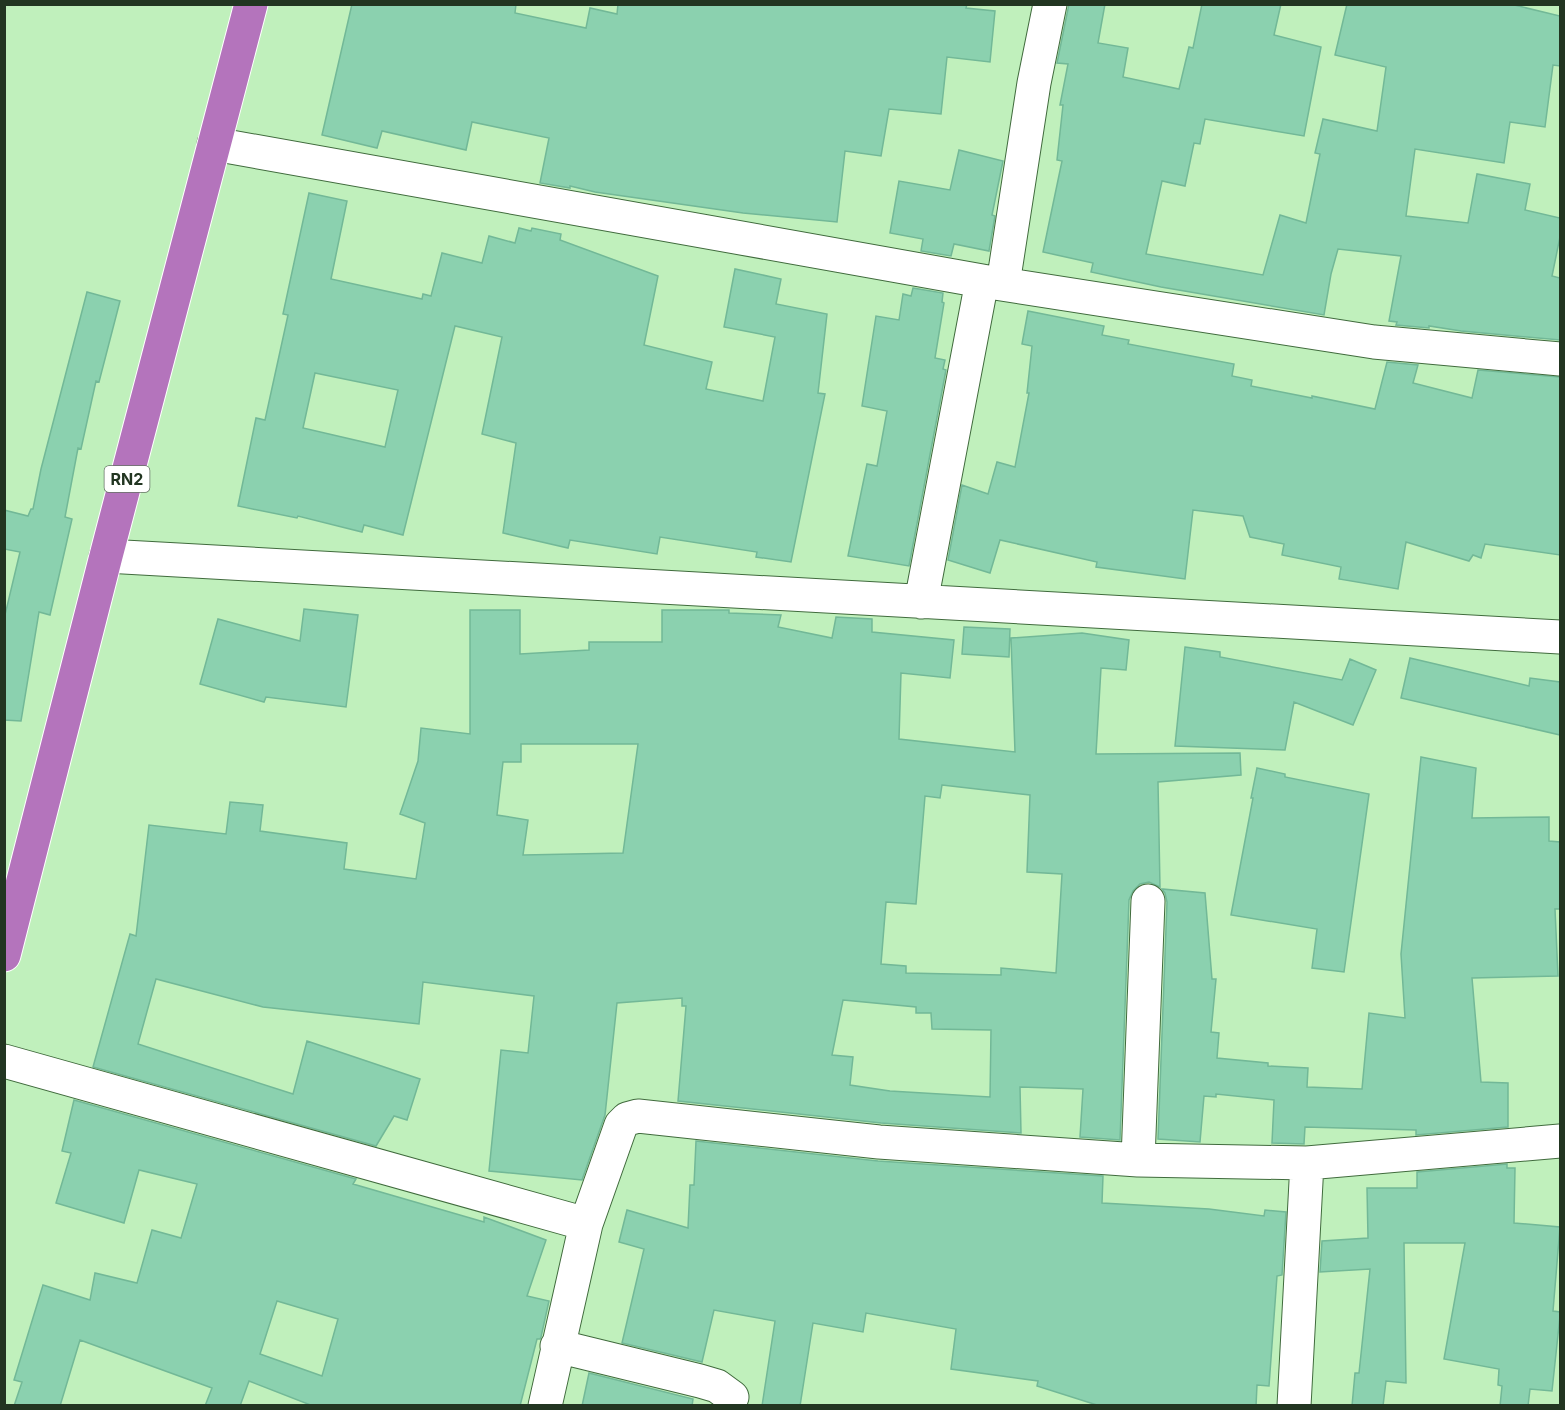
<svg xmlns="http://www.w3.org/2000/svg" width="1565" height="1410" font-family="Inter,sans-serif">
	<rect width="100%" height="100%" fill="#c0f0bc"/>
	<!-- building -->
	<path fill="#8bd1af" stroke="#72b897" stroke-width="1.5" fill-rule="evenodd" d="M 352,4 L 516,4 L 515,13 L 586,28 L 590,8 L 617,14 L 618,4 L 967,4 L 966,8 L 995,11 L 990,62 L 947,57 L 941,114 L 889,109 L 881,156 L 845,151 L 837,222 L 743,213 L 595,192 L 570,186 L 570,188 L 540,183 L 549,138 L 472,122 L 466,150 L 382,131 L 377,148 L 322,135 Z
		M 1069,4 L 1105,4 L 1098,43 L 1128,48 L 1123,77 L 1179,89 L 1189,47 L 1193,48 L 1202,4 L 1281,4 L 1274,35 L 1321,47 L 1304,136 L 1205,119 L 1200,144 L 1194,143 L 1185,186 L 1162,181 L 1146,254 L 1263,275 L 1280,215 L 1306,223 L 1320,154 L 1315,153 L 1323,119 L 1377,131 L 1386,67 L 1335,55 L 1347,4 L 1510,4 L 1560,16 L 1560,66 L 1553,65 L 1545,127 L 1510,122 L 1504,163 L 1415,149 L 1406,216 L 1468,223 L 1477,174 L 1530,184 L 1525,210 L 1560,218 L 1560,237 L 1552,276 L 1560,278 L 1560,340 L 1461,331 L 1429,326 L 1429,328 L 1396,325 L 1397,322 L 1389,321 L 1401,256 L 1338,249 L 1331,274 L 1324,315 L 1161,287 L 1091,272 L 1093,263 L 1043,252 L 1062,161 L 1057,160 L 1063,105 L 1060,105 L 1068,64 L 1057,63 Z
		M 959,150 L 1003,161 L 992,215 L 995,216 L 989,251 L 954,244 L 951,256 L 921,251 L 923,239 L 890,233 L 899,181 L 950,190 Z
		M 309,193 L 347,201 L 331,279 L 422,299 L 423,294 L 431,296 L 442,253 L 482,263 L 489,236 L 515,243 L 519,228 L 531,231 L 532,228 L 561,234 L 560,240 L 658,276 L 644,345 L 712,362 L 706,389 L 763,401 L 775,337 L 724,327 L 735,269 L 781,279 L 776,304 L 827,314 L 818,393 L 825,394 L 791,562 L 756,557 L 757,552 L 660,537 L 657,554 L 570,540 L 568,548 L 503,533 L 516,443 L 482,434 L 502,337 L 455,326 L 403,535 L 364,525 L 362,532 L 298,516 L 297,518 L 238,506 L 256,418 L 265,420 L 288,315 L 283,314 ZM 315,373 L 398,390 L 385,447 L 303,428 Z
		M 913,288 L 943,293 L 942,302 L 944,303 L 935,358 L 945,360 L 943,369 L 946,370 L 909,566 L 848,556 L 867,464 L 877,466 L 887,411 L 862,406 L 876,316 L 899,320 L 903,294 L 911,296 Z
		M 87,292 L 120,301 L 99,382 L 96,381 L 81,449 L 78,448 L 65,517 L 72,519 L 50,615 L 39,612 L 21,721 L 4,720 L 4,619 L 20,552 L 4,549 L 4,510 L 28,516 L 31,509 L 33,509 L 41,469 Z
		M 1028,311 L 1104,326 L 1102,335 L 1129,340 L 1128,344 L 1234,364 L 1232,376 L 1252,380 L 1251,386 L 1312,398 L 1312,396 L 1375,409 L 1387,362 L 1418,365 L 1413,383 L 1472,398 L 1478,370 L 1560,377 L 1560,555 L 1485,544 L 1481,558 L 1473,555 L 1469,561 L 1406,542 L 1398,589 L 1339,579 L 1341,567 L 1282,555 L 1284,544 L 1250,537 L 1243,516 L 1193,510 L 1185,579 L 1096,567 L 1097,562 L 1000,540 L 990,573 L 948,560 L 962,485 L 988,494 L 997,462 L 1015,467 L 1029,393 L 1027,393 L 1032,346 L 1022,344 Z
		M 304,609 L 358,615 L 346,707 L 266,697 L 264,702 L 200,684 L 218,619 L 300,641 Z
		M 470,610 L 520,610 L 520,654 L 589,650 L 589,642 L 662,642 L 662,610 L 729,610 L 729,613 L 781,615 L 778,627 L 832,638 L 836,617 L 872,619 L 872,632 L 954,640 L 950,678 L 901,673 L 899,739 L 1015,752 L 1011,638 L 1082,633 L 1129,640 L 1126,670 L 1101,668 L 1096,754 L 1240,753 L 1241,775 L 1158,782 L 1160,887 L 1149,882 L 1140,884 L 1133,891 L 1129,900 L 1120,1140 L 1080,1137 L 1083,1089 L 1020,1087 L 1021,1133 L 881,1123 L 678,1101 L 686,1006 L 682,1006 L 682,998 L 617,1003 L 605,1115 L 582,1180 L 489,1171 L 501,1050 L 528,1053 L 534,996 L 423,982 L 419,1024 L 263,1007 L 156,979 L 138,1044 L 293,1094 L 307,1041 L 420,1079 L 407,1120 L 394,1116 L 376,1146 L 93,1067 L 130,934 L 136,936 L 149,825 L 226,834 L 230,802 L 263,805 L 260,831 L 347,843 L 344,869 L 416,879 L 425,823 L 400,814 L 418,761 L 421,728 L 470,734 ZM 521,744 L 638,744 L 623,853 L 523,855 L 528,820 L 497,815 L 503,762 L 521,762 ZM 942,785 L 1030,795 L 1027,872 L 1062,874 L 1056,973 L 1001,968 L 1001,975 L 906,973 L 906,966 L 881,964 L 886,902 L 916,904 L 925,796 L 940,798 ZM 843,1000 L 916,1007 L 916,1013 L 931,1013 L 932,1029 L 991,1030 L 990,1097 L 890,1091 L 850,1085 L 853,1057 L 832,1055 Z
		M 964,627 L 1010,629 L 1009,657 L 962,654 Z
		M 1185,647 L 1220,652 L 1220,657 L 1342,680 L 1350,659 L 1376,670 L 1353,725 L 1294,702 L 1285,750 L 1175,746 Z
		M 1410,658 L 1529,686 L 1530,678 L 1560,682 L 1560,735 L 1401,698 Z
		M 1421,757 L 1476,768 L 1472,818 L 1549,817 L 1549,841 L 1560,842 L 1560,909 L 1555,909 L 1558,976 L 1472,978 L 1481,1082 L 1508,1083 L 1508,1127 L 1416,1135 L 1416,1130 L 1305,1127 L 1304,1144 L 1272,1143 L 1274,1100 L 1216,1094 L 1216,1097 L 1204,1096 L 1200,1142 L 1158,1139 L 1167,902 L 1165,893 L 1162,889 L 1205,893 L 1212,979 L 1216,979 L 1211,1032 L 1219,1033 L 1217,1058 L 1268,1063 L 1268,1066 L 1308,1068 L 1307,1087 L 1362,1089 L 1369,1013 L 1405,1018 L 1401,954 Z
		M 1257,768 L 1285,774 L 1285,777 L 1369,794 L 1344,972 L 1312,968 L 1317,929 L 1231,915 L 1253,798 L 1251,798 Z
		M 74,1100 L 356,1179 L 353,1184 L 484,1222 L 484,1217 L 546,1240 L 527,1296 L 549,1301 L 541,1337 L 540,1339 L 537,1339 L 520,1406 L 313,1406 L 249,1381 L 240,1406 L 205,1406 L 212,1388 L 80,1340 L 60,1406 L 14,1406 L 22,1382 L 14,1380 L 43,1285 L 90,1300 L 95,1273 L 137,1283 L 152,1230 L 181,1238 L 197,1184 L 139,1170 L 124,1223 L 56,1203 L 71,1153 L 62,1151 ZM 277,1301 L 338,1319 L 322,1376 L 260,1354 Z
		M 696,1141 L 878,1161 L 1103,1176 L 1102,1203 L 1209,1209 L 1264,1216 L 1265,1210 L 1286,1212 L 1282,1275 L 1277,1276 L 1269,1386 L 1257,1385 L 1256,1406 L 1100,1406 L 1037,1386 L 1038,1381 L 951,1369 L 956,1329 L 866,1313 L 863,1332 L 813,1323 L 800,1406 L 762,1406 L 775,1321 L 714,1310 L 702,1362 L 622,1343 L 644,1249 L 619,1242 L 627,1210 L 688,1228 L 690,1185 L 694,1185 Z
		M 1507,1164 L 1507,1168 L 1515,1168 L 1514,1223 L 1560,1227 L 1553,1311 L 1560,1312 L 1560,1316 L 1552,1391 L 1530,1389 L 1528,1406 L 1500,1406 L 1502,1386 L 1498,1385 L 1499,1369 L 1444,1359 L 1465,1243 L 1404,1243 L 1406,1383 L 1386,1381 L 1383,1406 L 1352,1406 L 1355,1373 L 1359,1373 L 1370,1269 L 1320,1272 L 1322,1241 L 1368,1238 L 1367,1188 L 1417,1188 L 1417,1172 Z
		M 589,1373 L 693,1399 L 692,1406 L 582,1406 Z"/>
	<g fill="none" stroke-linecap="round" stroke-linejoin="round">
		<!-- street casing -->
		<g stroke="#406b3d" stroke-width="35">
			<path id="street" d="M 214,144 L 982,281 L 1374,342 L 1560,359
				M 1003,284 L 1034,83 L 1050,4
				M 106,556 L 1560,637
				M 921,602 L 982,281
				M 4,1061 L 586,1224
				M 1138,1160 L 1148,901
				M 557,1346 L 700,1381 L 717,1386 L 732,1397
				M 545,1406 L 586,1224 L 621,1125 L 627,1119 L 638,1116 L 879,1142 L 1138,1160 L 1307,1163 L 1560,1141
				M 1294,1406 L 1307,1163"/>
		</g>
		<!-- highway casing -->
		<g stroke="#fff" stroke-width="35">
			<path id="highway" d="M 4,955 L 106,556 L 251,4"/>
		</g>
		<!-- street -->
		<use href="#street" stroke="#fff" stroke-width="33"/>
		<!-- highway -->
		<use href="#highway" stroke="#b474bc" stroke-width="33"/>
	</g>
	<g text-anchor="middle" stroke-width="5" stroke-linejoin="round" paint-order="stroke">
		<!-- shield labels -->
		<rect fill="#fff" stroke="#647264" stroke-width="1.5" x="104.5" y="466" width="45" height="26" rx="4.5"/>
		<g font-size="16" font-weight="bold" fill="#223521">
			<text x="127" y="485">RN2</text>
		</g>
	</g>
	<!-- border -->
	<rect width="1565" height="1410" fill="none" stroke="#223521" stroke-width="12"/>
</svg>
